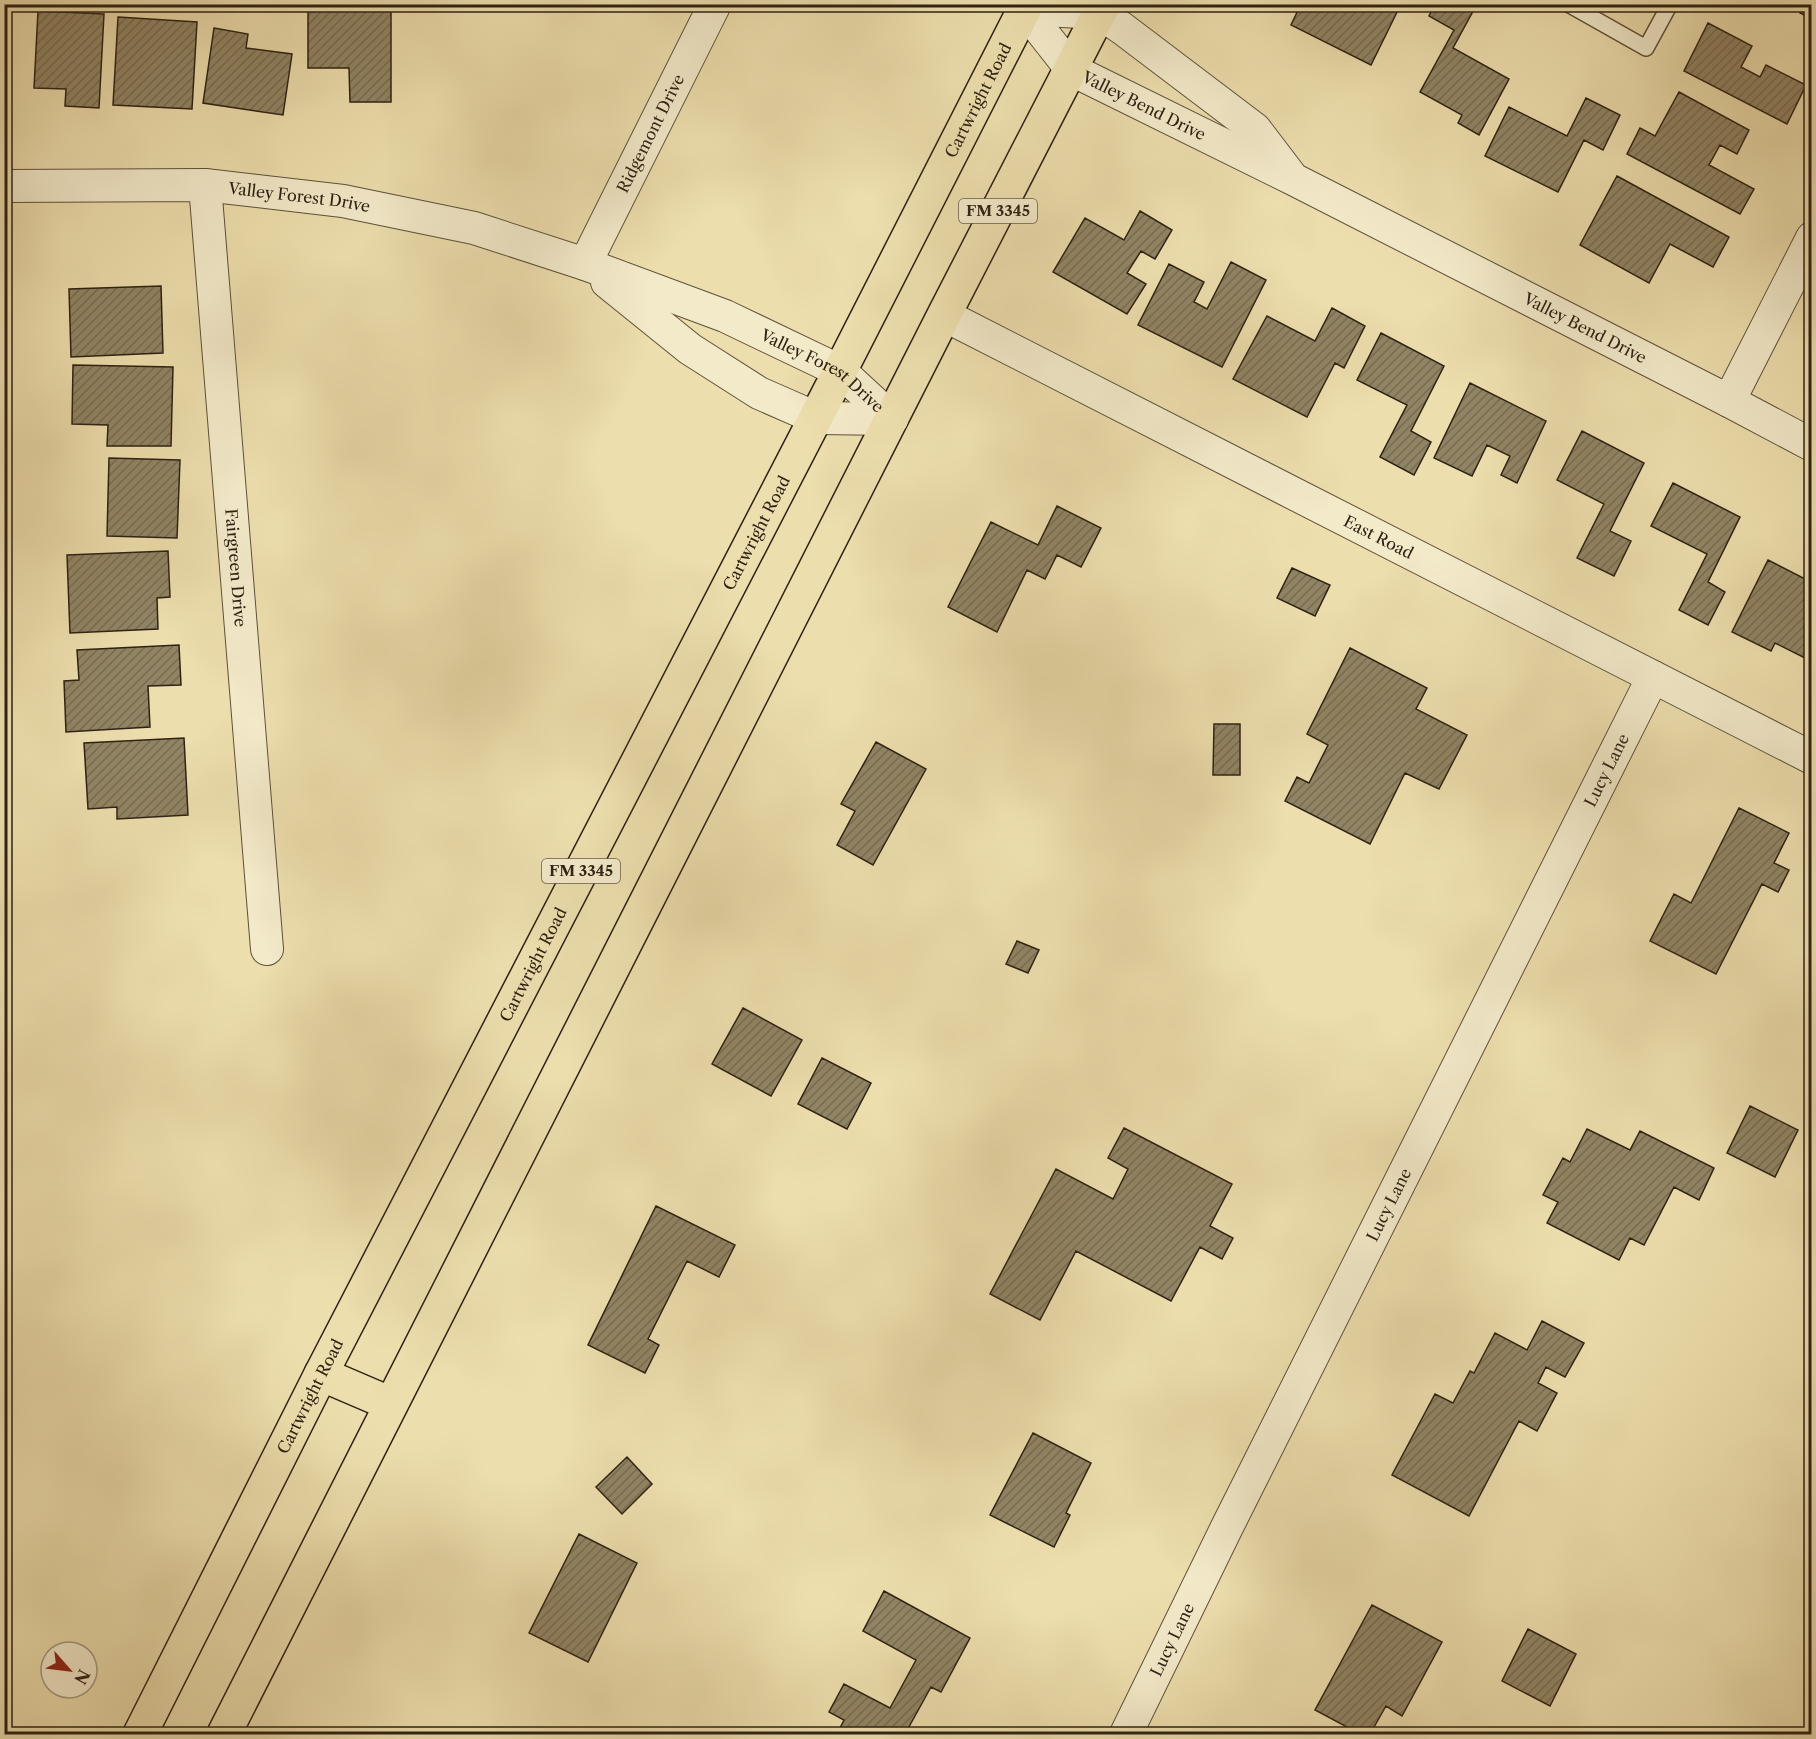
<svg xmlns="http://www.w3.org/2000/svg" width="1816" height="1739" font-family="'Libre Caslon Text',serif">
	<defs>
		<pattern id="building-hatch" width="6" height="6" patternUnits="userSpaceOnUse" patternTransform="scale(1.5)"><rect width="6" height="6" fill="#918464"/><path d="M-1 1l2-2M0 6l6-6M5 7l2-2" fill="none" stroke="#776c51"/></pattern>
	</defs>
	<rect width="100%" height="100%" fill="#eddead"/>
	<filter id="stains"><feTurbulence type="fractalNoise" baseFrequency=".00333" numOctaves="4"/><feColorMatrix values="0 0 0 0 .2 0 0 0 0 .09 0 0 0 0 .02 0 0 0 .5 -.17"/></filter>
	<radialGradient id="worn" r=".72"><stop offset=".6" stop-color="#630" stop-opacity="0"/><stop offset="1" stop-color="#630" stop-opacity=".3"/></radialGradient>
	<!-- building -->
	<path fill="url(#building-hatch)" stroke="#2e2214" stroke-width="1.5" d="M 391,4 L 391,102 L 350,102 L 349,68 L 308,68 L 308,5 Z
		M 1301,4 L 1401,4 L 1371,65 L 1291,25 Z
		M 1435,4 L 1477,4 L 1453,48 L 1509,79 L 1479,135 L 1458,123 L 1462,115 L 1420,92 L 1454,30 L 1429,16 Z
		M 1805,4 L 1812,4 L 1812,19 L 1800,13 Z
		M 38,11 L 104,14 L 99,108 L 65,106 L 66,89 L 34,88 Z
		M 118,17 L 197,22 L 192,109 L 113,105 Z
		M 1708,23 L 1752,46 L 1741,67 L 1760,77 L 1766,65 L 1806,85 L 1787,124 L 1684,71 Z
		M 214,28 L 248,34 L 246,48 L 292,54 L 283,115 L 203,103 Z
		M 1679,92 L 1749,130 L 1737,154 L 1720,145 L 1709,165 L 1754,189 L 1740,214 L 1627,154 L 1640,128 L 1655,136 Z
		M 1586,98 L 1620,115 L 1603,150 L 1584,140 L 1558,192 L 1485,156 L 1509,107 L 1567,136 Z
		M 1617,176 L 1729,237 L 1713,267 L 1670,244 L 1649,283 L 1580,245 Z
		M 1140,211 L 1172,230 L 1155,259 L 1141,251 L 1127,273 L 1146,284 L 1127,314 L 1053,272 L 1085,218 L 1124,240 Z
		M 1231,262 L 1266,280 L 1222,367 L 1138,325 L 1169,264 L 1204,282 L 1194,302 L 1207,309 Z
		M 161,286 L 163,353 L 71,357 L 69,289 Z
		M 1332,308 L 1365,326 L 1344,368 L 1335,363 L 1307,417 L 1233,379 L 1267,316 L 1315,341 Z
		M 1381,333 L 1444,366 L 1411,431 L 1431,442 L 1414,475 L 1380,457 L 1407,405 L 1357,380 Z
		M 73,365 L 173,367 L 171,446 L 107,446 L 108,425 L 72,424 Z
		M 1470,383 L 1546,421 L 1517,483 L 1501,475 L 1510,456 L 1487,445 L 1472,476 L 1434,458 Z
		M 1582,431 L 1644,463 L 1610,531 L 1631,541 L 1614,576 L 1577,558 L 1604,504 L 1557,480 Z
		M 109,458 L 180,460 L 177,538 L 107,536 Z
		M 1673,483 L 1740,517 L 1708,582 L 1725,592 L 1708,625 L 1679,610 L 1707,554 L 1651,526 Z
		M 1057,506 L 1101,528 L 1081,567 L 1057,555 L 1045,579 L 1027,570 L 997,632 L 948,607 L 991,522 L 1038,545 Z
		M 168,551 L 170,597 L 157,598 L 158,629 L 70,633 L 67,555 Z
		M 1768,560 L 1805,579 L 1812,567 L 1812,656 L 1809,660 L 1775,643 L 1771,651 L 1732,632 Z
		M 1292,568 L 1330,585 L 1315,616 L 1277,598 Z
		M 179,645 L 181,685 L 148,686 L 150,727 L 66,732 L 64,681 L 79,680 L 77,650 Z
		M 1350,648 L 1427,688 L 1416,709 L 1467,735 L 1439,789 L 1405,773 L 1370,844 L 1285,801 L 1297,777 L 1309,783 L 1328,745 L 1307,734 Z
		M 1214,724 L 1240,724 L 1240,775 L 1213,775 Z
		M 184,738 L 188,815 L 117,819 L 117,807 L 88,809 L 84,743 Z
		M 876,742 L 926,769 L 873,865 L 837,845 L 855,811 L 841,804 Z
		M 1739,808 L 1789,833 L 1774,863 L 1789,870 L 1778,892 L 1762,884 L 1716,974 L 1650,941 L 1674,894 L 1691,903 Z
		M 1017,941 L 1039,950 L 1028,973 L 1006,964 Z
		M 743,1008 L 802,1040 L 771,1096 L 712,1064 Z
		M 822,1058 L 871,1083 L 847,1129 L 798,1104 Z
		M 1750,1106 L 1798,1130 L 1775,1177 L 1727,1153 Z
		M 1124,1128 L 1232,1184 L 1210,1226 L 1233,1238 L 1222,1259 L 1200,1247 L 1171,1301 L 1076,1251 L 1040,1320 L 990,1294 L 1056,1169 L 1113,1199 L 1128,1169 L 1108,1158 Z
		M 1587,1129 L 1630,1150 L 1640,1131 L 1714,1168 L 1699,1200 L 1674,1187 L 1644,1245 L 1630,1238 L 1619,1260 L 1547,1223 L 1558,1202 L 1543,1195 L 1563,1158 L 1570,1162 Z
		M 656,1206 L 735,1245 L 719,1277 L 687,1261 L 648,1339 L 659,1345 L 645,1373 L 588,1345 Z
		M 1542,1321 L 1584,1343 L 1565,1377 L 1546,1367 L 1538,1383 L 1557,1393 L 1537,1431 L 1519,1421 L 1469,1516 L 1392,1475 L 1435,1394 L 1453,1403 L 1470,1371 L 1474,1373 L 1495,1333 L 1527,1350 Z
		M 1033,1433 L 1091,1463 L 1066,1513 L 1070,1515 L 1054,1547 L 990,1515 Z
		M 627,1457 L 652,1484 L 622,1514 L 596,1487 Z
		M 579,1534 L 637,1563 L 588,1662 L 529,1633 Z
		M 884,1591 L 970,1638 L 941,1692 L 931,1687 L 905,1734 L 837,1734 L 844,1720 L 829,1712 L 844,1684 L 890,1708 L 916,1660 L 863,1631 Z
		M 1372,1605 L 1442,1642 L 1402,1716 L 1386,1706 L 1370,1734 L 1360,1734 L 1315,1710 Z
		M 1528,1629 L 1576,1654 L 1550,1706 L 1502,1681 Z"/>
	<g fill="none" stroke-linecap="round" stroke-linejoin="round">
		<!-- service casing -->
		<g stroke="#5e513a" stroke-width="18">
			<path id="service" d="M 1568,4 L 1646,48 L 1670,4"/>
		</g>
		<!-- minor casing -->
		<g stroke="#5e513a" stroke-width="34">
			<g id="minor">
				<path id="s1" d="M 1024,9 L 1072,70 L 1295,180 L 1729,401 L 1812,445"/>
				<path d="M 1024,9 L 1100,13 L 1123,29 L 1255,129 L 1290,175"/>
				<path id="s2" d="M 205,185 L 267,949"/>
				<path id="s3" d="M 4,186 L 205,185 L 343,201 L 474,228 L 585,264 L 725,316 L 840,371 L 892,419"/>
				<path id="s4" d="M 585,264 L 715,4"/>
				<path d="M 607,282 L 690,349 L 759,393 L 816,418 L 892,419"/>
				<path id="s5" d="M 944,315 L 1812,758"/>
				<path d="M 1729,401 L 1812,238"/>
				<path id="s6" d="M 1126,1734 L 1227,1527 L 1653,677"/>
			</g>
		</g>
		<!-- primary casing -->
		<g stroke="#2e2214" stroke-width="36">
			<g id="primary">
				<path d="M 321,1374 L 391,1404"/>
				<path id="s7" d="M 140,1734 L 321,1374 L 840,371 L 1027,4"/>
				<path d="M 224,1734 L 944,315 L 1104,4"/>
			</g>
		</g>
		<!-- service -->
		<use href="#service" stroke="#f3eaca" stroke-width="15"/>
		<!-- minor -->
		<use href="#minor" stroke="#f3eaca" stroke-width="32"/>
		<!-- primary -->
		<use href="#primary" stroke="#eddead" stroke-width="33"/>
	</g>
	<g text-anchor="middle" stroke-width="6" stroke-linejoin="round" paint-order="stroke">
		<!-- shield labels -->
		<g fill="#f3eaca" stroke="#695e4b" stroke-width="1.5">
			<rect x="959" y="199" width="78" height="24" rx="4.5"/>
			<rect x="542" y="859" width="78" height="24" rx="4.5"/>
		</g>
		<g font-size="15" font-weight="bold" fill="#2e2214">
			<text x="998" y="216">FM 3345</text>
			<text x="581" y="876">FM 3345</text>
		</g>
		<!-- street labels -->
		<g font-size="16" fill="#2e2214" stroke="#f3eaca">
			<text dy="6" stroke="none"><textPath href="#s7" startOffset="1836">Cartwright Road</textPath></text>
			<text dy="6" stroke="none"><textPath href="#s1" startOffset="158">Valley Bend Drive</textPath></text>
			<text dy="6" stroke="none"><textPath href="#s4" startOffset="146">Ridgemont Drive</textPath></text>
			<text dy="6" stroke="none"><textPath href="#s3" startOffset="296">Valley Forest Drive</textPath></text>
			<text dy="6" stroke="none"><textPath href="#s1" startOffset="652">Valley Bend Drive</textPath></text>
			<text dy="6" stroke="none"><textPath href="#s3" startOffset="852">Valley Forest Drive</textPath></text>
			<text dy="6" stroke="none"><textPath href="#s7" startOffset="1350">Cartwright Road</textPath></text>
			<text dy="6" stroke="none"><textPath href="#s5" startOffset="488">East Road</textPath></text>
			<text dy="6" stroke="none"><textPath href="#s2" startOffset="384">Fairgreen Drive</textPath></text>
			<text dy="6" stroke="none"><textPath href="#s6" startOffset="1077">Lucy Lane</textPath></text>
			<text dy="6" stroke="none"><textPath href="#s7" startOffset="864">Cartwright Road</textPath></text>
			<text dy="6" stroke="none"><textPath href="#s6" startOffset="591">Lucy Lane</textPath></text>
			<text dy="6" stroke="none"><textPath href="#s7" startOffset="378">Cartwright Road</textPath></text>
			<text dy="6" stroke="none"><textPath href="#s6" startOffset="105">Lucy Lane</textPath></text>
		</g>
	</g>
	<!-- margin -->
	<rect width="1816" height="1739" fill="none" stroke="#eddead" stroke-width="24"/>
	<rect x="6" y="6" width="1804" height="1727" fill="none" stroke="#2e2214" stroke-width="3"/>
	<rect x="12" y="12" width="1792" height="1715" fill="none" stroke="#2e2214" stroke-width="1.5"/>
	<!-- north arrow -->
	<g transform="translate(69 1670) rotate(118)"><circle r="28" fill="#f3eaca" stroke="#a49a81" stroke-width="1.5"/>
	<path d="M0-4.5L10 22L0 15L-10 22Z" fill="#8f2418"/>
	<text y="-9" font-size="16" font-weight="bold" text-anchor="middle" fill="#2e2214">N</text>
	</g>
	<rect width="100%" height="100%" filter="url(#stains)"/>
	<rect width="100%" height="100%" fill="url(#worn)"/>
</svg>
